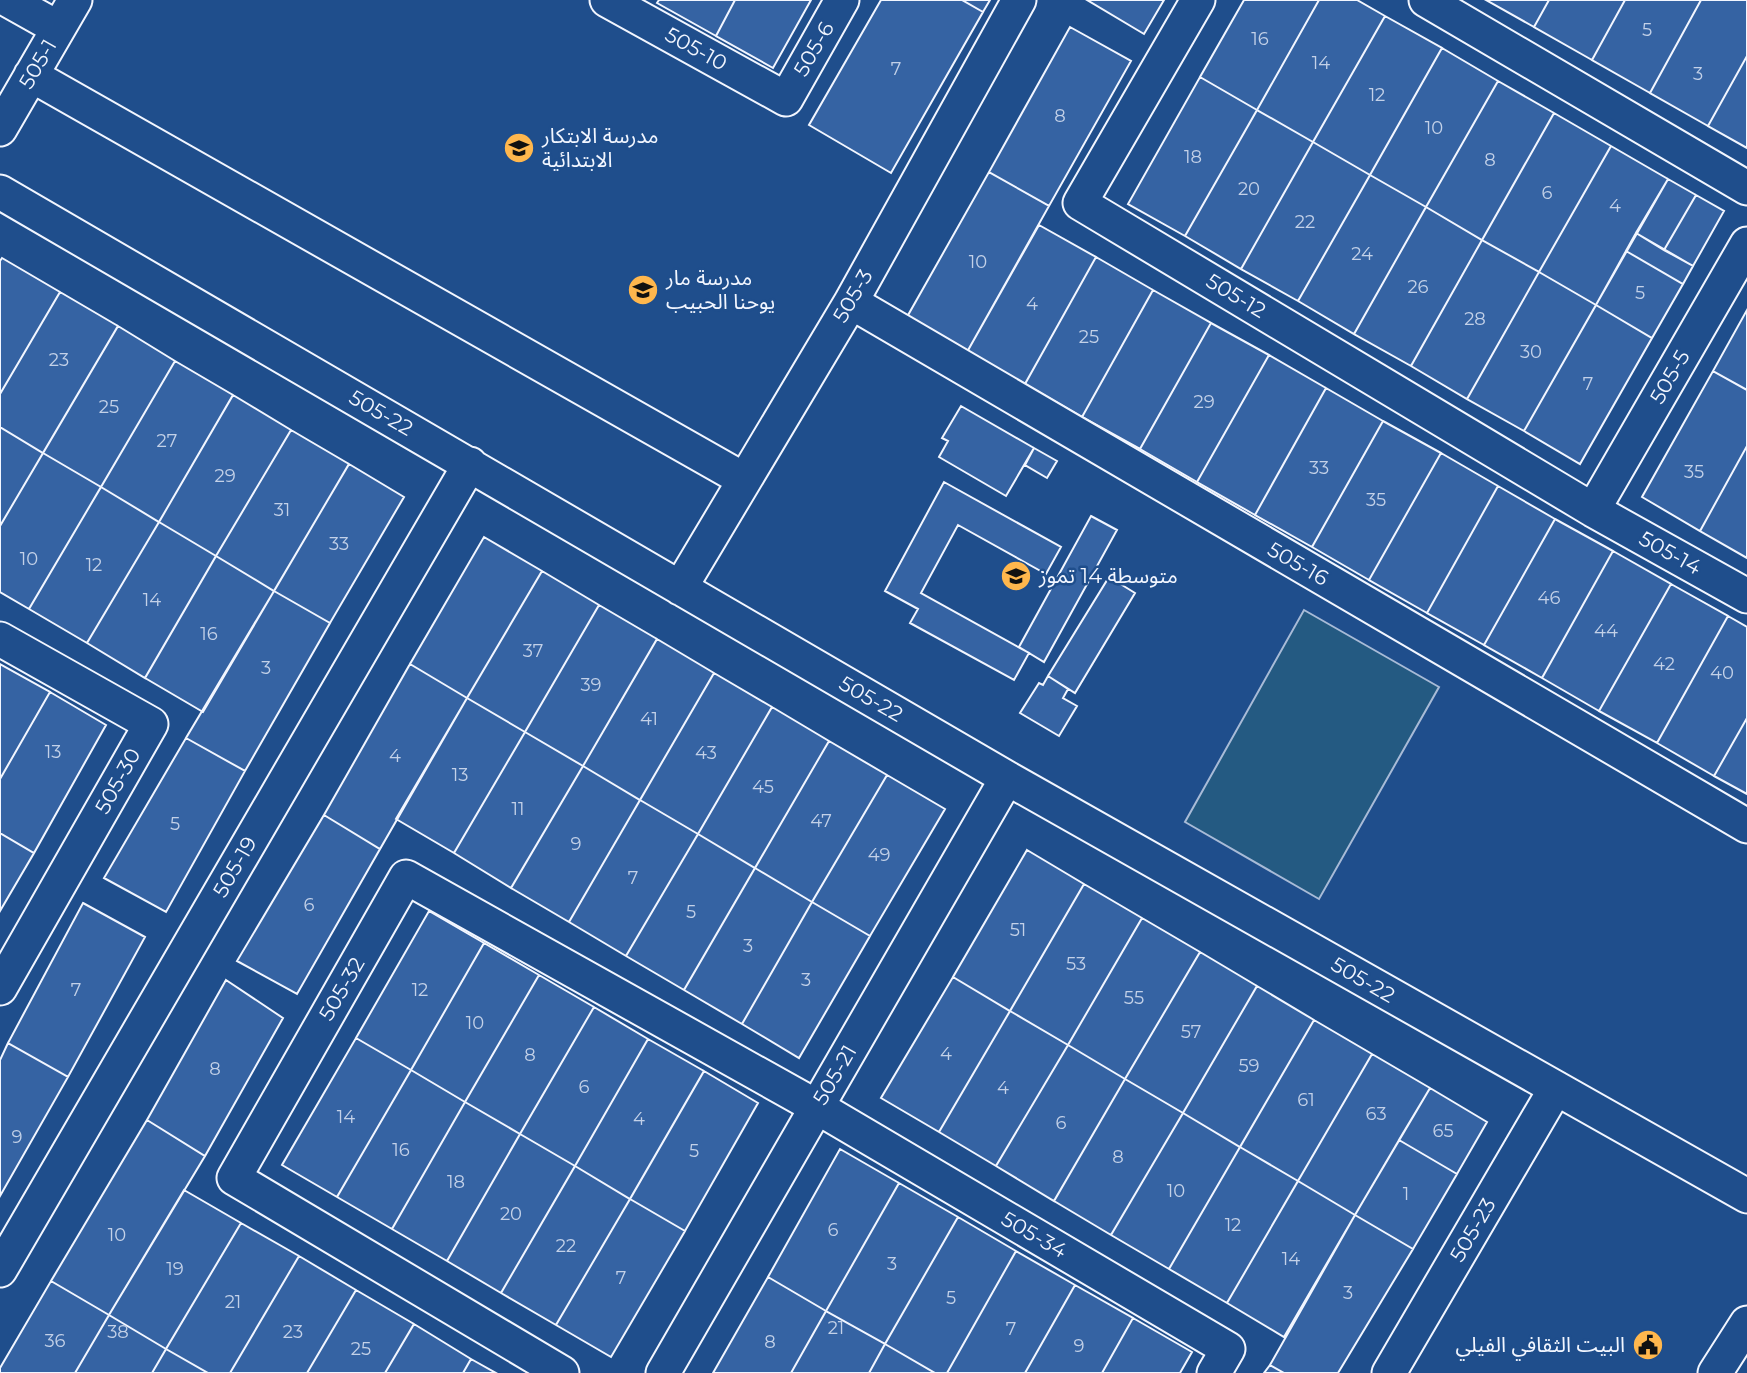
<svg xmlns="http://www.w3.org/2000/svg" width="1747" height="1373" font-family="Montserrat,'Noto Sans Arabic',sans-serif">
	<rect width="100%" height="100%" fill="#1f4e8c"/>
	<!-- park -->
	<path fill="#245a82" stroke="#a8bbd7" stroke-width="2" d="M 1304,610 L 1439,687 L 1319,899 L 1185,822 Z"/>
	<!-- building -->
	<path fill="#3563a3" stroke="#f2f6ff" stroke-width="2" d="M 659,0 L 735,0 L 716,36 L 657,3 Z
		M 735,0 L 811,0 L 773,68 L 716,36 Z
		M 881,0 L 962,0 L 983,12 L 891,173 L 809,125 Z
		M 962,0 L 990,0 L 983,12 Z
		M 1087,0 L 1164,0 L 1144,34 Z
		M 1244,0 L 1319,0 L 1257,110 L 1200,77 Z
		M 1319,0 L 1357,0 L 1385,16 L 1313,142 L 1257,110 Z
		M 1486,0 L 1549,0 L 1534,27 Z
		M 1549,0 L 1625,0 L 1592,60 L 1534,27 Z
		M 1625,0 L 1701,0 L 1650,93 L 1592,60 Z
		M 1701,0 L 1747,0 L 1747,56 L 1708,126 L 1650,93 Z
		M 1385,16 L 1442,48 L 1370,175 L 1313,142 Z
		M 1070,27 L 1131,61 L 1049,206 L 989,172 Z
		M 1442,48 L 1498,81 L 1426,207 L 1370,175 Z
		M 1747,56 L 1747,148 L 1708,126 Z
		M 1200,77 L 1257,110 L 1185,236 L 1128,204 Z
		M 1498,81 L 1554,113 L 1482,240 L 1426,207 Z
		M 1257,110 L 1313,142 L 1241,269 L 1185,236 Z
		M 1554,113 L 1611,146 L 1539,272 L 1482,240 Z
		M 1313,142 L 1370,175 L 1298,301 L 1241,269 Z
		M 1611,146 L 1668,179 L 1596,305 L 1539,272 Z
		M 989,172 L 1049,206 L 967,352 L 907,317 Z
		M 1370,175 L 1426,207 L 1354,334 L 1298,301 Z
		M 1668,179 L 1696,195 L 1664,250 L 1636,233 Z
		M 1696,195 L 1724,211 L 1693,266 L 1664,250 Z
		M 1426,207 L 1482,240 L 1411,366 L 1354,334 Z
		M 1039,225 L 1096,257 L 1025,384 L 967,352 Z
		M 1636,233 L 1693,266 L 1683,284 L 1626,251 Z
		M 1482,240 L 1539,272 L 1467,399 L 1411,366 Z
		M 1626,251 L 1683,284 L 1652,338 L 1596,305 Z
		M 1096,257 L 1153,290 L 1082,417 L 1025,384 Z
		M 2,258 L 60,292 L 0,394 L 0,261 Z
		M 1539,272 L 1596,305 L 1524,431 L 1467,399 Z
		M 1153,290 L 1211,323 L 1140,449 L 1082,417 Z
		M 60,292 L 118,326 L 43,453 L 0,427 L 0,394 Z
		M 1596,305 L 1652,338 L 1580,464 L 1524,431 Z
		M 1747,310 L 1747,390 L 1713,371 Z
		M 1211,323 L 1269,355 L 1197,482 L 1140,449 Z
		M 118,326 L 175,361 L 101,487 L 43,453 Z
		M 1269,355 L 1326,388 L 1255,515 L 1197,482 Z
		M 175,361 L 233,395 L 159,522 L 101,487 Z
		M 1713,371 L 1747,390 L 1747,446 L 1700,531 L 1642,497 Z
		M 1326,388 L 1383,421 L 1312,547 L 1255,515 Z
		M 233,395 L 291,430 L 216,556 L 159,522 Z
		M 961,406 L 1034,448 L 1006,496 L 939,457 L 948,441 L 942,438 Z
		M 1383,421 L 1441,453 L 1369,580 L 1312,547 Z
		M 0,427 L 43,453 L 0,526 Z
		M 291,430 L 349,464 L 274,591 L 216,556 Z
		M 1747,446 L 1747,558 L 1700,531 Z
		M 1034,448 L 1057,461 L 1047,478 L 1025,465 Z
		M 43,453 L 101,487 L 29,609 L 0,592 L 0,526 Z
		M 1441,453 L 1498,486 L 1427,613 L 1369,580 Z
		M 349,464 L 404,497 L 330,623 L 274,591 Z
		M 944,482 L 1061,547 L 1046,574 L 958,525 L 921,593 L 1029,653 L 1014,680 L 910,623 L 918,609 L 885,591 Z
		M 1498,486 L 1555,519 L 1484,645 L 1427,613 Z
		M 101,487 L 159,522 L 87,643 L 29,609 Z
		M 1091,516 L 1117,530 L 1044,662 L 1019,647 Z
		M 1555,519 L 1613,551 L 1542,678 L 1484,645 Z
		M 159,522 L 216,556 L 145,678 L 87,643 Z
		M 484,537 L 542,571 L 467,698 L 410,664 Z
		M 1613,551 L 1671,584 L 1599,711 L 1542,678 Z
		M 216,556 L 274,591 L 203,712 L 145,678 Z
		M 542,571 L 599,605 L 525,732 L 467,698 Z
		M 1109,577 L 1135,593 L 1075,693 L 1048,676 Z
		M 1671,584 L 1728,616 L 1657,743 L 1599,711 Z
		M 274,591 L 330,623 L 245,771 L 186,738 Z
		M 599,605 L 657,639 L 583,766 L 525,732 Z
		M 1728,616 L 1747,627 L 1747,718 L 1714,776 L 1657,743 Z
		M 657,639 L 714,673 L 640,800 L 583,766 Z
		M 0,664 L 50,692 L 0,779 Z
		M 410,664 L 467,698 L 380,849 L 324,815 Z
		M 714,673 L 772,707 L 698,834 L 640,800 Z
		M 1048,676 L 1068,689 L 1063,698 L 1077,706 L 1059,736 L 1020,713 L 1039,683 L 1043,685 Z
		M 50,692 L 106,725 L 34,853 L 0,833 L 0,779 Z
		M 467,698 L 525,732 L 454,853 L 396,819 Z
		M 772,707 L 829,741 L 755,868 L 698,834 Z
		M 1747,718 L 1747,794 L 1714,776 Z
		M 525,732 L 583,766 L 511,888 L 454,853 Z
		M 186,738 L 245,771 L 166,912 L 104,878 Z
		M 829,741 L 887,775 L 812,902 L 755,868 Z
		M 583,766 L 640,800 L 569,922 L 511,888 Z
		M 887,775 L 945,809 L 870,936 L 812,902 Z
		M 640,800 L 698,834 L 626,956 L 569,922 Z
		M 324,815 L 380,849 L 297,994 L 237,961 Z
		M 0,833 L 34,853 L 0,911 Z
		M 698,834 L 755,868 L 684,990 L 626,956 Z
		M 1027,850 L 1084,884 L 1010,1011 L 953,977 Z
		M 755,868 L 812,902 L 742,1024 L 684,990 Z
		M 1084,884 L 1142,918 L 1068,1045 L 1010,1011 Z
		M 812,902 L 870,936 L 799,1058 L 742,1024 Z
		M 83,903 L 145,937 L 68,1077 L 8,1043 Z
		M 429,911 L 484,943 L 411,1070 L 356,1038 Z
		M 1142,918 L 1200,952 L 1125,1079 L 1068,1045 Z
		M 484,943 L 539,975 L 465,1102 L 411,1070 Z
		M 1200,952 L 1257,986 L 1183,1113 L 1125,1079 Z
		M 539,975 L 594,1007 L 520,1134 L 465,1102 Z
		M 953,977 L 1010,1011 L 939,1132 L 881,1098 Z
		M 226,980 L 283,1018 L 205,1156 L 147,1120 Z
		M 1257,986 L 1314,1020 L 1240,1147 L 1183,1113 Z
		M 594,1007 L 648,1039 L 575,1166 L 520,1134 Z
		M 1010,1011 L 1068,1045 L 996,1166 L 939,1132 Z
		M 1314,1020 L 1372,1054 L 1298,1181 L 1240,1147 Z
		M 356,1038 L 411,1070 L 337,1197 L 282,1165 Z
		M 648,1039 L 704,1071 L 630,1199 L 575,1166 Z
		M 8,1043 L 68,1077 L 0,1196 L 0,1060 Z
		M 1068,1045 L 1125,1079 L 1054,1201 L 996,1166 Z
		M 1372,1054 L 1430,1088 L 1355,1215 L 1298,1181 Z
		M 411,1070 L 465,1102 L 392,1229 L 337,1197 Z
		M 704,1071 L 758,1103 L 685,1231 L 630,1199 Z
		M 1125,1079 L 1183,1113 L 1111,1235 L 1054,1201 Z
		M 1430,1088 L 1487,1122 L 1457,1174 L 1399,1140 Z
		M 465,1102 L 520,1134 L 447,1261 L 392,1229 Z
		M 1183,1113 L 1240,1147 L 1169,1269 L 1111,1235 Z
		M 147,1120 L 205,1156 L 109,1315 L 51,1281 Z
		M 520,1134 L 575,1166 L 501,1293 L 447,1261 Z
		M 1399,1140 L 1457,1174 L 1413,1249 L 1355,1215 Z
		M 1240,1147 L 1298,1181 L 1227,1303 L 1169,1269 Z
		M 840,1149 L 899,1183 L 826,1311 L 768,1277 Z
		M 575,1166 L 630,1199 L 556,1325 L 501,1293 Z
		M 1298,1181 L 1355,1215 L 1284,1337 L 1227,1303 Z
		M 899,1183 L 958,1217 L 885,1344 L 826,1311 Z
		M 184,1190 L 241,1223 L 166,1349 L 109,1315 Z
		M 630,1199 L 685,1231 L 611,1357 L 556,1325 Z
		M 1355,1215 L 1413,1249 L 1338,1373 L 1284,1373 L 1270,1365 Z
		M 958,1217 L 1016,1251 L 947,1373 L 935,1373 L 885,1344 Z
		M 241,1223 L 299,1256 L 230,1373 L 208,1373 L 166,1349 Z
		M 1016,1251 L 1075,1285 L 1025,1373 L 947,1373 Z
		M 299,1256 L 356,1290 L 307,1373 L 230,1373 Z
		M 768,1277 L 826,1311 L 791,1373 L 713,1373 Z
		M 51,1281 L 109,1315 L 75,1373 L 0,1373 L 0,1368 Z
		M 1075,1285 L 1133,1318 L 1102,1373 L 1025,1373 Z
		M 356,1290 L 414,1324 L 385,1373 L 307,1373 Z
		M 826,1311 L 885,1344 L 869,1373 L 791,1373 Z
		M 109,1315 L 166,1349 L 152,1373 L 75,1373 Z
		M 1133,1318 L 1192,1352 L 1180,1373 L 1102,1373 Z
		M 414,1324 L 471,1359 L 463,1373 L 385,1373 Z
		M 885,1344 L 935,1373 L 869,1373 Z
		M 166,1349 L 208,1373 L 152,1373 Z
		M 471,1359 L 496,1373 L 463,1373 Z
		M 1270,1365 L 1284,1373 L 1264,1373 Z"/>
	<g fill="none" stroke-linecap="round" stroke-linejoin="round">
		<!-- minor casing -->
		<g stroke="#f2f6ff" stroke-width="37">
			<path id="minor" d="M 8,0 L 58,28
				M 607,0 L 786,99 L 842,0
				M 1198,0 L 1080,203 L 1593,510 L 1747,596
				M 1426,0 L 1747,188
				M 31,75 L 743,479
				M 0,129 L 75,0
				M 0,192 L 1007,778 L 1747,1196
				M 851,302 L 1747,826
				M 1593,510 L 1747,244
				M 680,588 L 851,302 L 1019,0
				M 0,639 L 151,724 L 0,988
				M 0,1270 L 470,464
				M 562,1373 L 234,1178 L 406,877 L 817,1107 L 1228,1349 L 1214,1373
				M 663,1373 L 1007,778
				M 1389,1373 L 1556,1088
				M 1715,1373 L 1747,1323"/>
		</g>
		<!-- minor -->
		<use href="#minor" stroke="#1f4e8c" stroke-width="33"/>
	</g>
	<!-- icons -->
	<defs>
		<g id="school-disc" transform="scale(1.575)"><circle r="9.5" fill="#ffb74d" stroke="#1f4e8c"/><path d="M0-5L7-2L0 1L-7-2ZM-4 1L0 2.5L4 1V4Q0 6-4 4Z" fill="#111"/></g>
		<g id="civic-disc" transform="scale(1.575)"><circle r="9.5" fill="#ffb74d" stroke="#1f4e8c"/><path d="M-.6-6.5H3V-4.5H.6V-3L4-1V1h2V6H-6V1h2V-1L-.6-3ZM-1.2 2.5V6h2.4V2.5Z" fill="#111"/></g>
	</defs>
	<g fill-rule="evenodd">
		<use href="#school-disc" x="519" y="148"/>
		<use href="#school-disc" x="643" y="290"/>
		<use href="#school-disc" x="1016" y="576"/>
		<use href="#civic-disc" x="1648" y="1345"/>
	</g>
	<g text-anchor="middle" stroke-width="5" stroke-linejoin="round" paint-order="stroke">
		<!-- number labels -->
		<g font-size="18" fill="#c3d1e8">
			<text x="1647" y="36">5</text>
			<text x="1260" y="45">16</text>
			<text x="1321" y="69">14</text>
			<text x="896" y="75">7</text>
			<text x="1698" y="80">3</text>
			<text x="1377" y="101">12</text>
			<text x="1060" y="122">8</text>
			<text x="1434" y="134">10</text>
			<text x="1193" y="163">18</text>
			<text x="1490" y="166">8</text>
			<text x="1249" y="195">20</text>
			<text x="1547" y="199">6</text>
			<text x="1615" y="212">4</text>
			<text x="1305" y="228">22</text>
			<text x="1362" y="260">24</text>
			<text x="978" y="268">10</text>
			<text x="1418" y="293">26</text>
			<text x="1640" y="299">5</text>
			<text x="1032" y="310">4</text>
			<text x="1475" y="325">28</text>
			<text x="1089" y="343">25</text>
			<text x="1531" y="358">30</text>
			<text x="59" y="366">23</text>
			<text x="1588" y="390">7</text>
			<text x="1204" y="408">29</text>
			<text x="109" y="413">25</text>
			<text x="167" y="447">27</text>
			<text x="1319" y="474">33</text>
			<text x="1694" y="478">35</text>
			<text x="225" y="482">29</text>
			<text x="1376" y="506">35</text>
			<text x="282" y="516">31</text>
			<text x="339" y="550">33</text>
			<text x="29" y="565">10</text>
			<text x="94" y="571">12</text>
			<text x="1549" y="604">46</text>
			<text x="152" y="606">14</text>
			<text x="1606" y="637">44</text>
			<text x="209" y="640">16</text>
			<text x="533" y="657">37</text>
			<text x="1664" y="670">42</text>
			<text x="266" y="674">3</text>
			<text x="1722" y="679">40</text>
			<text x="591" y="691">39</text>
			<text x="649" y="725">41</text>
			<text x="53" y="758">13</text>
			<text x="706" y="759">43</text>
			<text x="395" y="762">4</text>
			<text x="460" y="781">13</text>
			<text x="763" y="793">45</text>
			<text x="518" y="815">11</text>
			<text x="821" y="827">47</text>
			<text x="175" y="830">5</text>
			<text x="576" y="850">9</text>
			<text x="879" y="861">49</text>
			<text x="633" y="884">7</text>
			<text x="309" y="911">6</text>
			<text x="691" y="918">5</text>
			<text x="1018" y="936">51</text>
			<text x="748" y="952">3</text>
			<text x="1076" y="970">53</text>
			<text x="806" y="986">3</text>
			<text x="76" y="996">7</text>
			<text x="420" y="996">12</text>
			<text x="1134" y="1004">55</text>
			<text x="475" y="1029">10</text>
			<text x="1191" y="1038">57</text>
			<text x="946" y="1060">4</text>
			<text x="530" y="1061">8</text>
			<text x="1249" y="1072">59</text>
			<text x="215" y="1075">8</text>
			<text x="584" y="1093">6</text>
			<text x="1003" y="1094">4</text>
			<text x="1306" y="1106">61</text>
			<text x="1376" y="1120">63</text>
			<text x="346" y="1123">14</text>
			<text x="639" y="1125">4</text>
			<text x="1061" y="1129">6</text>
			<text x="1443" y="1137">65</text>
			<text x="17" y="1143">9</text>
			<text x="401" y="1156">16</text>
			<text x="694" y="1157">5</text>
			<text x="1118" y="1163">8</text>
			<text x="456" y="1188">18</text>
			<text x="1176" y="1197">10</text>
			<text x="1406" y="1200">1</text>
			<text x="511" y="1220">20</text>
			<text x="1233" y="1231">12</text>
			<text x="833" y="1236">6</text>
			<text x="117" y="1241">10</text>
			<text x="566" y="1252">22</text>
			<text x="1291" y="1265">14</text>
			<text x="892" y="1270">3</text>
			<text x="175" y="1275">19</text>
			<text x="621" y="1284">7</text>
			<text x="1348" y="1299">3</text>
			<text x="951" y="1304">5</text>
			<text x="233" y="1308">21</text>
			<text x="836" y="1334">21</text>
			<text x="1011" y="1335">7</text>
			<text x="118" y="1338">38</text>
			<text x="293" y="1338">23</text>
			<text x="55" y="1347">36</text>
			<text x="770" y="1348">8</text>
			<text x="1079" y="1352">9</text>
			<text x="361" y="1355">25</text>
		</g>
		<!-- street labels -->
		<g font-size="21" fill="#f2f6ff" stroke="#1f4e8c">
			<text transform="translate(696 49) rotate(29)" y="7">505-10</text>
			<text transform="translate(814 49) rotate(-60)" y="7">505-6</text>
			<text transform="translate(38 64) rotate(-60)" y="7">505-1</text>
			<text transform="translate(853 296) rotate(-60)" y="7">505-3</text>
			<text transform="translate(1236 296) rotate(31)" y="7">505-12</text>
			<text transform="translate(1670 377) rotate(-60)" y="7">505-5</text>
			<text transform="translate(381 413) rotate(30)" y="7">505-22</text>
			<text transform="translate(1670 553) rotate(29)" y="7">505-14</text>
			<text transform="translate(1298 564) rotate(30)" y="7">505-16</text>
			<text transform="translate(871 699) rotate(30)" y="7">505-22</text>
			<text transform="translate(118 781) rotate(-61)" y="7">505-30</text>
			<text transform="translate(235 867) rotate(-60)" y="7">505-19</text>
			<text transform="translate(1363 980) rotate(30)" y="7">505-22</text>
			<text transform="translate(342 989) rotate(-60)" y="7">505-32</text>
			<text transform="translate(835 1075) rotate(-60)" y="7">505-21</text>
			<text transform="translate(1473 1230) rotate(-60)" y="7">505-23</text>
			<text transform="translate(1034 1235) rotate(30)" y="7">505-34</text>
		</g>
		<!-- poi labels -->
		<g font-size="21" fill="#f2f6ff" stroke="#1f4e8c" text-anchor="start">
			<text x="542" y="143">مدرسة الابتكار<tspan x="542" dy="24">الابتدائية</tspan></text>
			<text x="666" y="285">مدرسة مار<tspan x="666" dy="24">يوحنا الحبيب</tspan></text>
			<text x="1039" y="583">متوسطة 14 تموز</text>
			<text x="1625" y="1352" text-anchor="end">البيت الثقافي الفيلي</text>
		</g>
	</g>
</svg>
